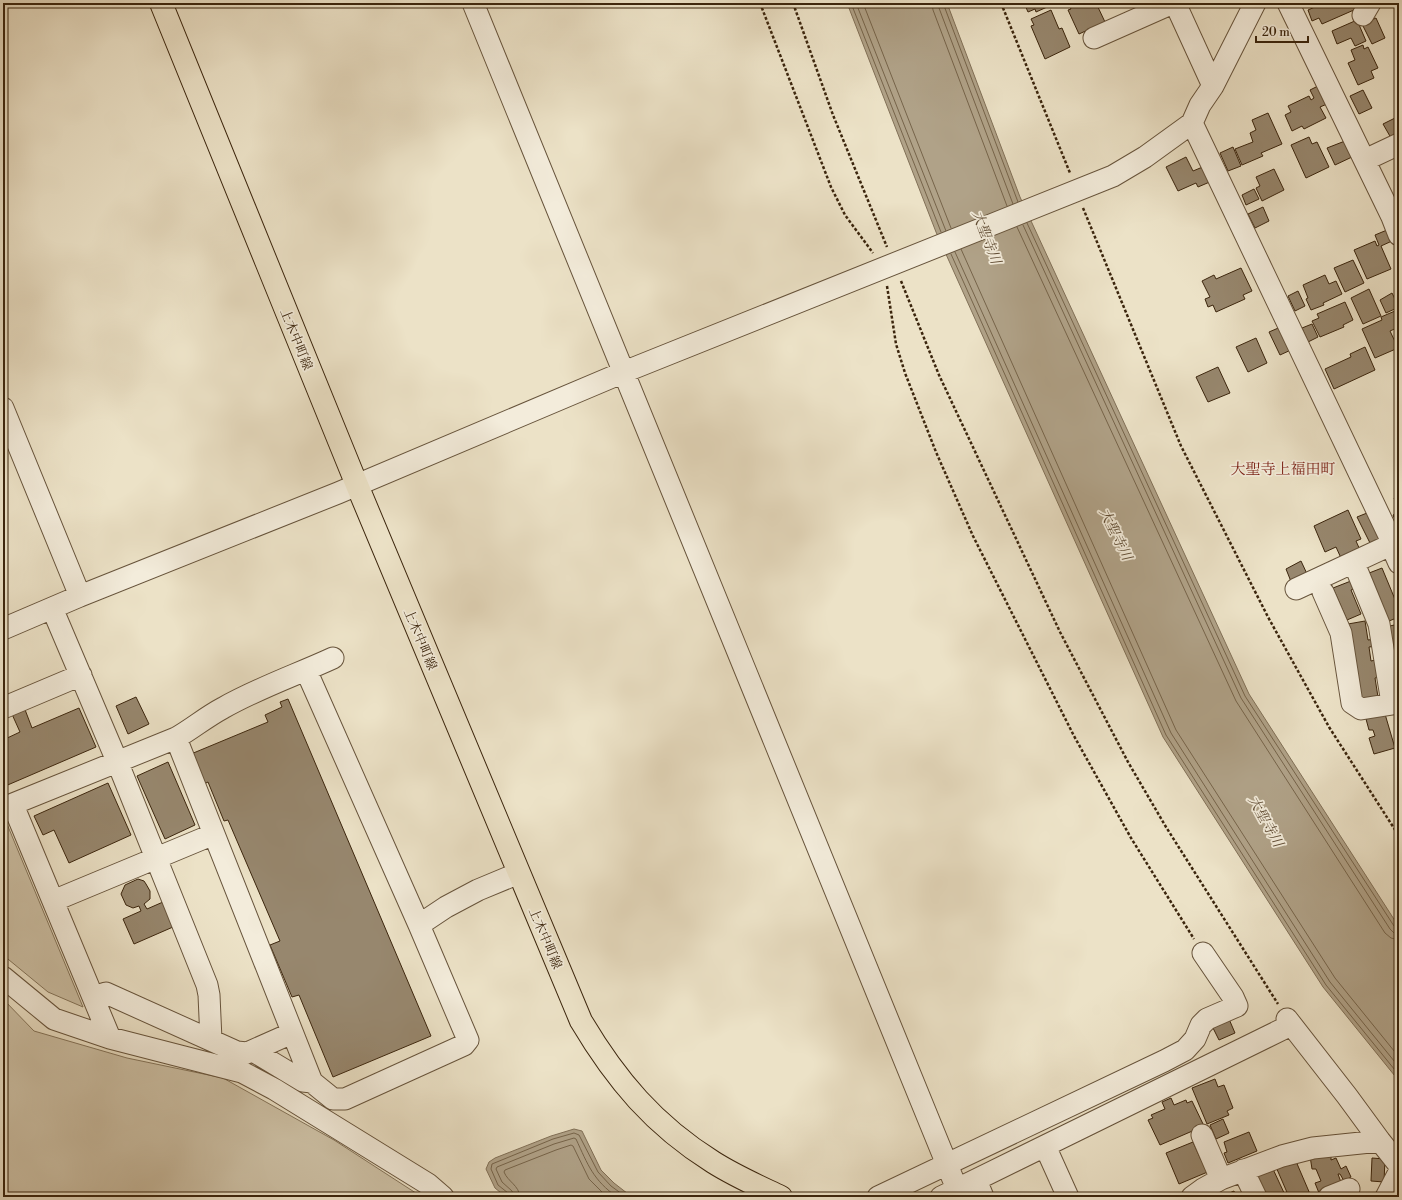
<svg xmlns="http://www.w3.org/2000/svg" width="1402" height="1200" font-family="'Libre Bodoni','Noto Serif JP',serif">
	<rect width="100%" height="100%" fill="#ece2c7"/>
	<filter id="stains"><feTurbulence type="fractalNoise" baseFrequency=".005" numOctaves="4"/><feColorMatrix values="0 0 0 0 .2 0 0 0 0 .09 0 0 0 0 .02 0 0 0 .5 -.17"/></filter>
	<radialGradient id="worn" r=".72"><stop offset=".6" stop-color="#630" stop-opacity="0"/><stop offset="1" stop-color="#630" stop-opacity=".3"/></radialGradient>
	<!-- green -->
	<path fill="#cec2a7" stroke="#84745a" d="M 7,824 L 83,1007 L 48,992 L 3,955 L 3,827 Z
		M 3,999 L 34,1031 L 127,1058 L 223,1078 L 334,1140 L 422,1197 L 3,1197 Z"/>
	<!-- water -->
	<path fill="#b0a288" stroke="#817057" d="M 847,3 L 947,3 L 1020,197 L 1249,694 L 1399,927 L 1399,1081 L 1323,987 L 1163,737 L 936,232 Z
		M 574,1129 L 582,1131 L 601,1170 L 614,1183 L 632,1197 L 506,1197 L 495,1188 L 486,1169 L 489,1162 L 495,1158 L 551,1136 Z"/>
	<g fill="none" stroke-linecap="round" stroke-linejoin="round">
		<!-- shore -->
		<path stroke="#76644a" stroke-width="1" d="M 851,3 L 941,232
			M 856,3 L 946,231
			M 863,3 L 951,228
			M 932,3 L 933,10 L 1007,206
			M 938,3 L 939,8 L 1013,204
			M 943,3 L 1018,202
			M 1027,223 L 1245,696 L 1394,926 L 1399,929
			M 1023,225 L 1241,698 L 1390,929 L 1394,933 L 1399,934
			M 1017,227 L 1236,701 L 1385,933 L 1391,938 L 1399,940
			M 961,249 L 1176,730 L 1335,978 L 1399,1057
			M 955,252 L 1171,733 L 1330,982 L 1399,1067
			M 951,254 L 1166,735 L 1326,985 L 1399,1075
			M 509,1197 L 508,1193 L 498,1185 L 491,1169 L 492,1164 L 553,1139 L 574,1133 L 579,1135 L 598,1172 L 611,1186 L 626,1197
			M 514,1197 L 512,1191 L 502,1182 L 496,1169 L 497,1167 L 554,1144 L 574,1138 L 576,1139 C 588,1165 593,1180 617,1197
			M 520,1197 C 519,1185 508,1182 504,1172 L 505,1170 L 556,1150 L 571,1145 L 573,1146 L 589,1179 L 607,1197"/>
	</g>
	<!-- building -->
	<path fill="#97876e" stroke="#3b250d" d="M 1024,3 L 1056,3 L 1036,12 L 1035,9 L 1028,12 Z
		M 1068,3 L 1096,3 L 1105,22 L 1079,34 L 1068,10 L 1071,9 Z
		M 1324,3 L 1361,3 L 1363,6 L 1322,24 L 1319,18 L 1312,21 L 1308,10 Z
		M 1051,10 L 1059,29 L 1062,28 L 1070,47 L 1045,59 L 1031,26 L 1034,25 L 1031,19 Z
		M 1376,18 L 1385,38 L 1372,44 L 1362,24 Z
		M 1357,20 L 1366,41 L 1355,46 L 1351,38 L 1337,44 L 1332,31 Z
		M 1363,45 L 1364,49 L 1368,47 L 1378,68 L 1371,71 L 1374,78 L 1358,85 L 1348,63 L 1355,60 L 1351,50 Z
		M 1318,86 L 1327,104 L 1320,107 L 1326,118 L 1304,129 L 1302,126 L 1292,131 L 1285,115 L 1291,112 L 1288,106 L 1309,96 L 1311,100 L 1314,98 L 1310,90 Z
		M 1363,90 L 1372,108 L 1359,114 L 1350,96 Z
		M 1268,113 L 1282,144 L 1261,153 L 1263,156 L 1242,165 L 1235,149 L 1253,142 L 1250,133 L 1256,130 L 1252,120 Z
		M 1399,116 L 1399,134 L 1391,138 L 1383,124 Z
		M 1309,137 L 1312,144 L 1317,142 L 1329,167 L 1306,178 L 1291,145 Z
		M 1345,141 L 1352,157 L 1335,165 L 1327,148 Z
		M 1233,147 L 1241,166 L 1228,171 L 1220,153 Z
		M 1186,157 L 1193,171 L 1205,166 L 1212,181 L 1198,187 L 1196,183 L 1178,191 L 1166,167 Z
		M 1274,169 L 1284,190 L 1262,201 L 1256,188 L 1260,186 L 1256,177 Z
		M 1254,189 L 1259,199 L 1246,205 L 1242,195 Z
		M 1263,207 L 1269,221 L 1255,228 L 1248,214 Z
		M 1387,230 L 1392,241 L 1381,246 L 1391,269 L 1367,279 L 1354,250 L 1375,241 L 1377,246 L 1379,245 L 1375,235 Z
		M 1353,260 L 1364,283 L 1345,292 L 1334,268 Z
		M 1241,268 L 1252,291 L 1243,295 L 1245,299 L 1216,312 L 1213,305 L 1208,307 L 1205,299 L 1210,297 L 1202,281 L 1214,275 L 1216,279 Z
		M 1325,275 L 1329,284 L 1336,281 L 1342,294 L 1323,303 L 1324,305 L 1311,310 L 1306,299 L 1308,298 L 1303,285 Z
		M 1369,289 L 1381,316 L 1363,324 L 1351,298 Z
		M 1298,291 L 1305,306 L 1295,311 L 1288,296 Z
		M 1392,293 L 1399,307 L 1386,313 L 1380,300 Z
		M 1345,302 L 1353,320 L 1343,325 L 1344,327 L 1320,337 L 1312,321 L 1319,318 L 1317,314 Z
		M 1395,311 L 1399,320 L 1399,327 L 1390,331 L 1398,348 L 1375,358 L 1362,329 L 1382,320 L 1381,317 Z
		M 1312,324 L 1318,337 L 1308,342 L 1302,328 Z
		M 1283,326 L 1293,349 L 1280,355 L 1269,332 Z
		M 1256,338 L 1267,363 L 1248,372 L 1236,347 Z
		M 1365,347 L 1375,370 L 1334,389 L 1325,369 L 1351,357 L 1350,354 Z
		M 1218,367 L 1230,393 L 1208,402 L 1196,377 Z
		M 1399,496 L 1399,508 L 1394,498 Z
		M 1348,510 L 1361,539 L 1356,541 L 1360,550 L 1341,558 L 1336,547 L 1325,552 L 1314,526 Z
		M 1372,511 L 1385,540 L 1372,547 L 1357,517 Z
		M 1399,512 L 1399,529 L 1393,515 Z
		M 1301,561 L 1308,576 L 1292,584 L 1286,569 Z
		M 1382,568 L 1399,609 L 1399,617 L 1384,623 L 1364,575 Z
		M 1356,579 L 1360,587 L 1351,590 L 1361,614 L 1347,620 L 1333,588 Z
		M 1365,621 L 1368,640 L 1376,639 L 1377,646 L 1369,647 L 1371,661 L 1380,659 L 1383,676 L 1375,678 L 1378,697 L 1360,699 L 1348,624 Z
		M 1399,624 L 1399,691 L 1385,627 Z
		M 136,697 L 149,724 L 128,734 L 116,706 Z
		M 288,699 L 431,1036 L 333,1077 L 299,995 L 292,997 L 270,945 L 280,941 L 228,820 L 224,821 L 208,782 L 204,784 L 191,754 L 268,722 L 265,715 L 282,707 L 280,702 Z
		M 24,707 L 32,728 L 79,708 L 96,747 L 3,787 L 3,740 L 20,732 L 11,712 Z
		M 1385,714 L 1395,748 L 1374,754 L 1369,738 L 1375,736 L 1373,730 L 1369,730 L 1366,719 Z
		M 168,762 L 195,825 L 165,839 L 137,776 Z
		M 108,783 L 131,835 L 69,863 L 54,830 L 43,835 L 34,816 Z
		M 138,879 L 144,881 L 146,884 L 150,891 L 150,899 L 144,904 L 147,909 L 163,902 L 173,927 L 134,944 L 123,919 L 141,911 L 139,906 L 133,908 L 126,905 L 121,894 L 125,885 Z
		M 1229,1019 L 1235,1033 L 1219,1040 L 1212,1026 Z
		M 1215,1079 L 1218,1087 L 1224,1085 L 1233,1108 L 1227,1111 L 1229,1115 L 1207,1124 L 1192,1088 Z
		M 1171,1098 L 1174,1105 L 1186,1100 L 1187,1103 L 1192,1101 L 1204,1126 L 1160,1145 L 1148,1120 L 1153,1118 L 1151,1115 L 1165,1109 L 1162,1102 Z
		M 1223,1119 L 1229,1133 L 1216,1139 L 1210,1125 Z
		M 1249,1132 L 1257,1151 L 1228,1163 L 1224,1153 L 1227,1152 L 1224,1142 Z
		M 1193,1142 L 1201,1160 L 1204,1158 L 1210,1171 L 1179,1184 L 1166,1153 Z
		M 1331,1152 L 1331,1160 L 1336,1158 L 1341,1169 L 1346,1166 L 1351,1177 L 1344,1181 L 1340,1174 L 1338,1174 L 1342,1185 L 1319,1193 L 1315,1183 L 1321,1181 L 1316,1169 L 1312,1169 L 1310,1156 Z
		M 1372,1158 L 1385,1159 L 1384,1182 L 1371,1181 Z
		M 1295,1159 L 1310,1194 L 1304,1197 L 1289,1197 L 1276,1167 Z
		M 1272,1167 L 1286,1197 L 1265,1197 L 1255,1175 Z
		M 1234,1191 L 1236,1197 L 1220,1197 Z"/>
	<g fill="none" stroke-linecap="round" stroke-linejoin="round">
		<!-- minor casing -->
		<g stroke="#67543c" stroke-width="23">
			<path id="minor" d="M 473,3 L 957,1189
				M 1175,3 L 1213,86
				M 1288,3 L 1392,217 L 1399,235
				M 1363,15 L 1370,3
				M 1094,38 L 1173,3
				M 1192,123 L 1393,544
				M 1365,160 L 1399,144
				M 3,408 L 80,596
				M 1395,554 L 1399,563
				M 1358,573 L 1379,624 L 1392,703
				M 1296,589 L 1399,541
				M 1323,592 L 1341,633 L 1352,703 L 1361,709 L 1399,703
				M 52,608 L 117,761 L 207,985 L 209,995 L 211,1040
				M 3,629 L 80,596 L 338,493 L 624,372 L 1113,176 L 1145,157 L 1192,123 L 1200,105 L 1213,86 L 1255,3
				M 3,708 L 81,675
				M 176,738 L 312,1082 L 333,1099 L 345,1099 L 464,1045 L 468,1040 L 419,925 L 306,670
				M 13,805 L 110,1038
				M 3,808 L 176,738 C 192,729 206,717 223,708 C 258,688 296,675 333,658
				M 53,901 L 214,834
				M 419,925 L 446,907 L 478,890 L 519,873
				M 3,977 L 54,1019 L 110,1038 L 242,1072 L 274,1089 L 428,1184 L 443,1197
				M 93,997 L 106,993 L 237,1052 L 247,1053 L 292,1033
				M 1287,1019 L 1347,1096 L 1380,1141 L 1399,1165
				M 253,1051 L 303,1081 L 312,1082
				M 1202,1135 L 1221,1179
				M 1045,1146 L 1068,1197
				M 1243,1170 L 1256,1197
				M 976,1180 L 983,1197
				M 878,1197 L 1164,1061 L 1185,1050 L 1195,1039 L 1201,1025 L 1207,1019 L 1237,1006 L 1233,997 L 1203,953
				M 941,1197 L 1291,1025
				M 1192,1197 L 1203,1189 L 1221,1179 L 1282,1156 L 1313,1148 L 1380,1141
				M 1329,1197 L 1349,1189
				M 1386,1197 L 1399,1172"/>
		</g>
		<!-- major casing -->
		<g stroke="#3b250d" stroke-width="24">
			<path id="major" d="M 161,3 L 357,485 L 581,1021 C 616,1080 654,1125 713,1162 C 735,1176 758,1186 781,1197"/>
		</g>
		<!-- path -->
		<path stroke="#3b250d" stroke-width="2.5" stroke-dasharray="3 2" stroke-linecap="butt" d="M 760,3 L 831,187 L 845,215 L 873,253
			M 793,3 L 833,115 L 887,247
			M 1001,3 L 1070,173
			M 1083,208 L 1181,446 L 1268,617 L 1329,727 L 1399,836
			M 901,281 L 939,375 L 1060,632 L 1128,762 L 1166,827 L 1278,1004
			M 887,286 L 896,344 L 905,373 L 936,452 L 973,536 L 1074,736 L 1131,838 L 1194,939"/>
		<!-- minor -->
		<use href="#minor" stroke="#f3ecdb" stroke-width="21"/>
		<!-- major -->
		<use href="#major" stroke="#ece2c7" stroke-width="22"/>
	</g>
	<g text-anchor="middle" stroke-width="3.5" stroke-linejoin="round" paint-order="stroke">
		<!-- street labels -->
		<g font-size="13" fill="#3b250d" stroke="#f3ecdb">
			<text transform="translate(297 339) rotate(68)" y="5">上木中町線</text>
			<text transform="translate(421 639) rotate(67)" y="5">上木中町線</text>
			<text transform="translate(546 938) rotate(67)" y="5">上木中町線</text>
		</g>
		<!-- water labels -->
		<g font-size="14" font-style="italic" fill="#5e4a32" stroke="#f3ecdb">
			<text transform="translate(987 237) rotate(69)" y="5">大聖寺川</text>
			<text transform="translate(1116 534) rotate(64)" y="5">大聖寺川</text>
			<text transform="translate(1266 821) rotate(61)" y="5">大聖寺川</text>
		</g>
		<!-- quarter labels -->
		<g font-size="15" fill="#7a1f14" stroke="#f3ecdb">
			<text x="1283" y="474">大聖寺上福田町</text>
		</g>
	</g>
	<!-- margin -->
	<rect width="1402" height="1200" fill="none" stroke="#ece2c7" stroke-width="16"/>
	<rect x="4" y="4" width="1394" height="1192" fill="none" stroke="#3b250d" stroke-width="2"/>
	<rect x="8" y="8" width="1386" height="1184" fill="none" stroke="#3b250d"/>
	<!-- scale -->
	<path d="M1256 36v6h52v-6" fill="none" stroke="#3b250d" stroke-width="2"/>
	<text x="1262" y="36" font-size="12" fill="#3b250d" stroke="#f3ecdb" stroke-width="3" paint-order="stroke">20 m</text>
	<rect width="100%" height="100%" filter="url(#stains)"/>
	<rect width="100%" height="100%" fill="url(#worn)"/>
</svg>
